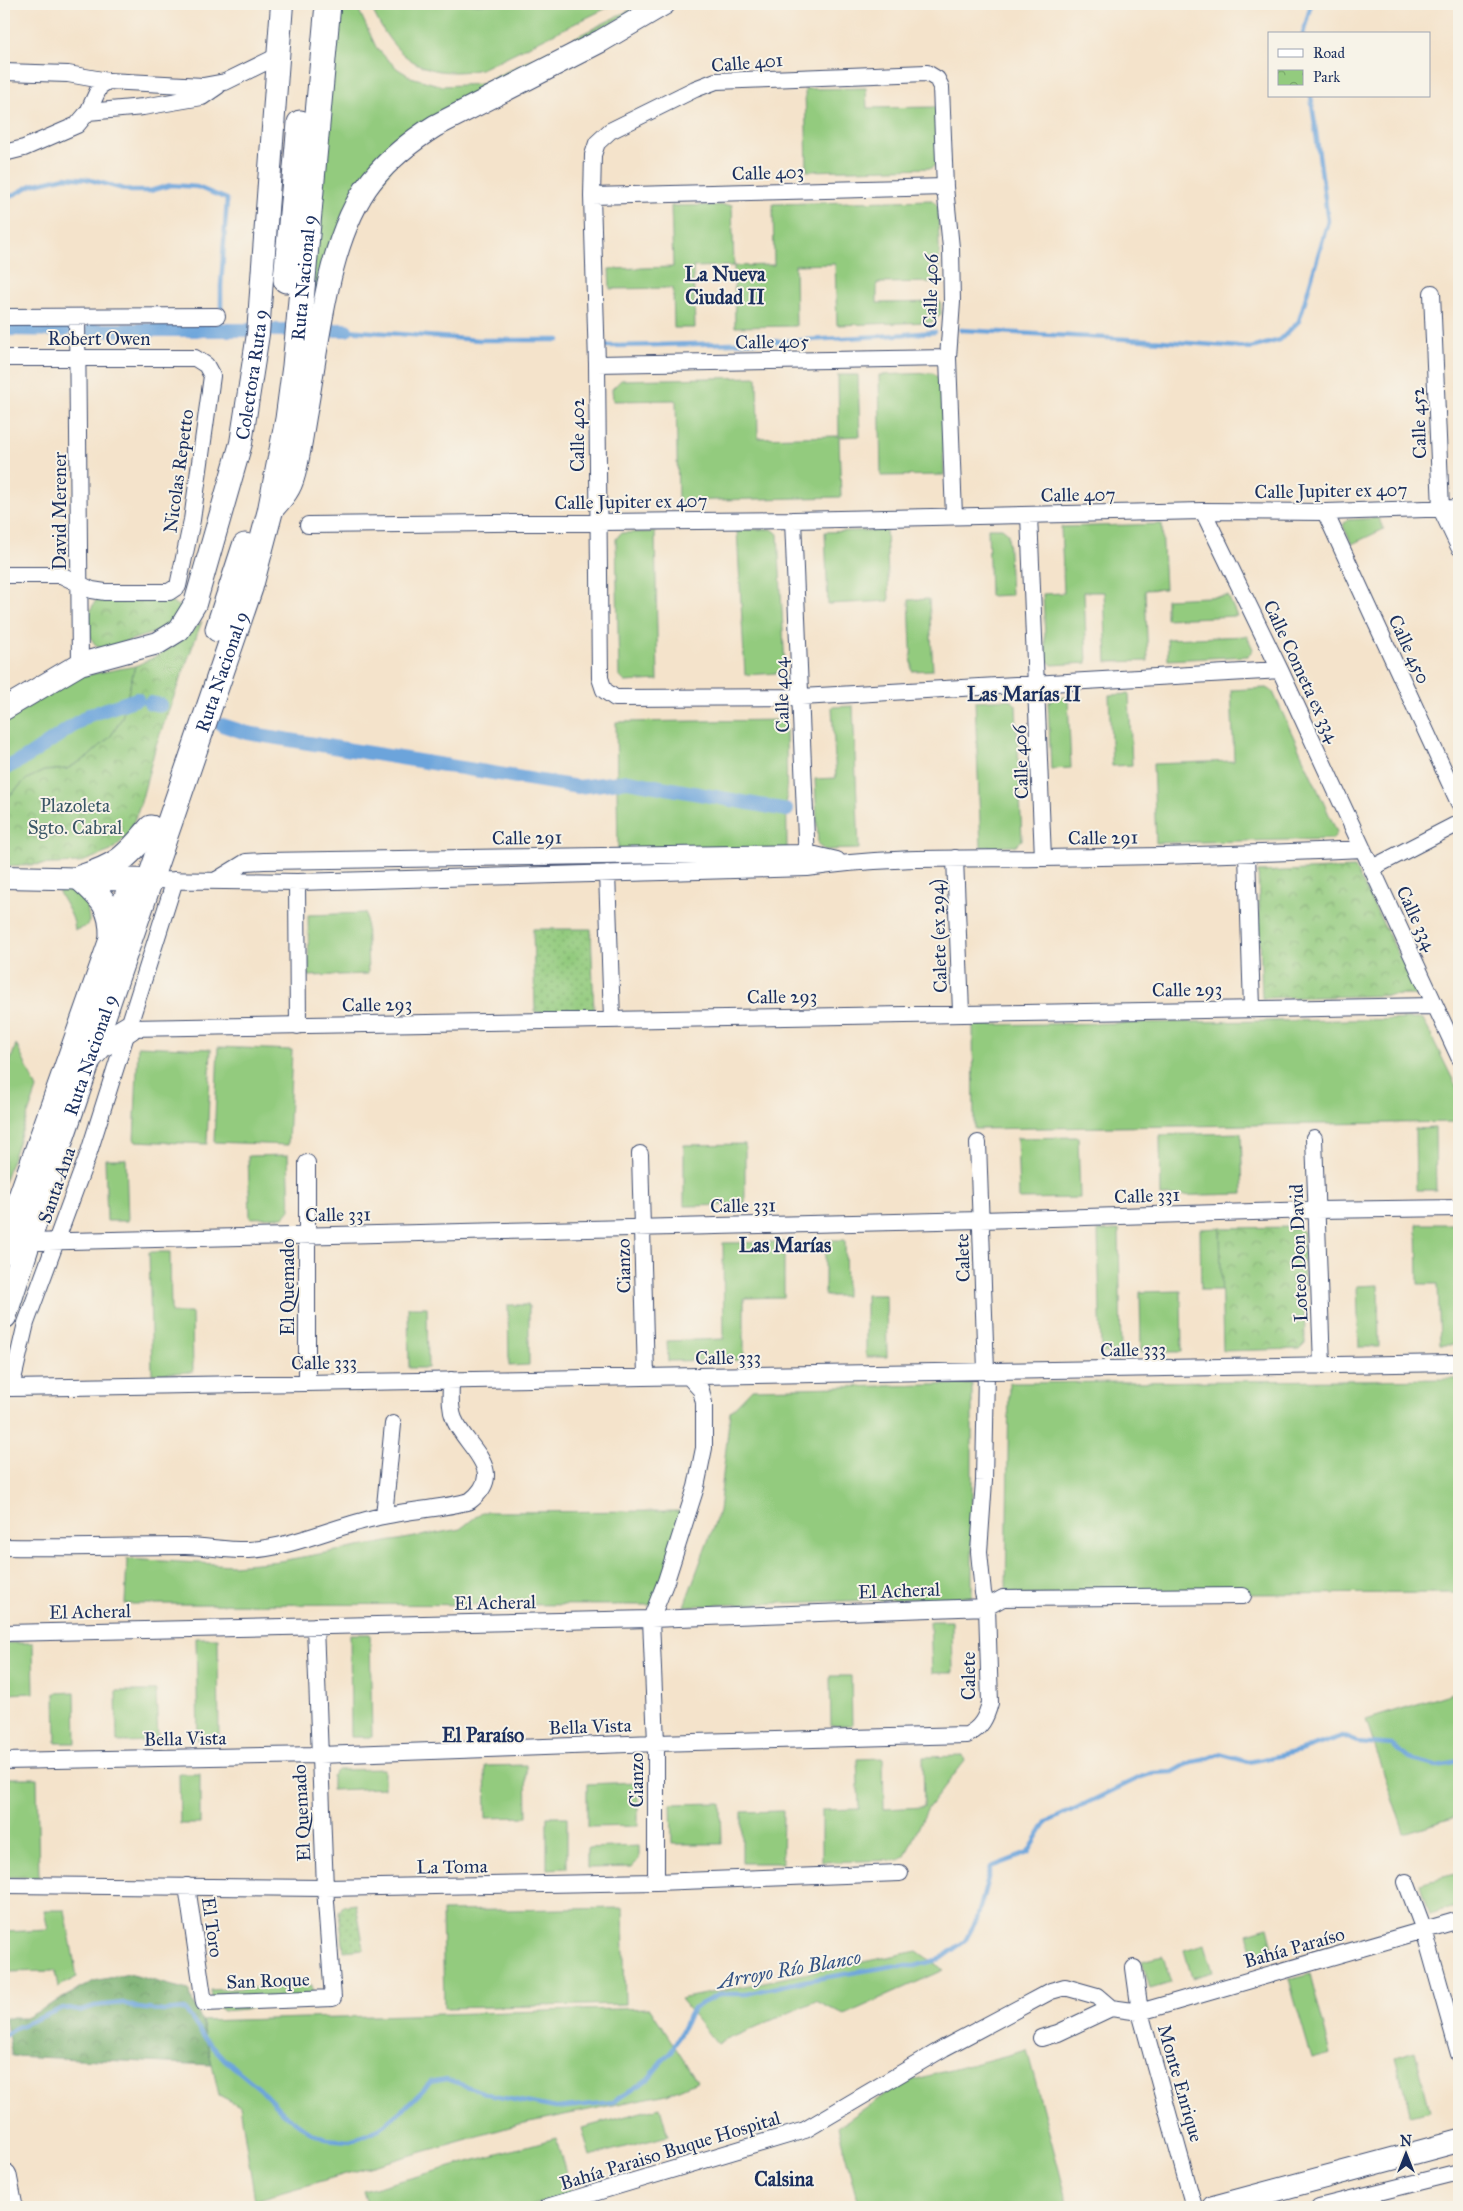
<svg xmlns="http://www.w3.org/2000/svg" width="1463" height="2211" font-family="'IM FELL Great Primer',serif">
	<defs>
		<pattern id="forest-crowns" width="20" height="18" patternUnits="userSpaceOnUse" patternTransform="scale(1.25)"><rect width="20" height="18" fill="#76af6d"/><path d="M2 6a3 3 0 1 1 6 0M12 15a3 3 0 1 1 6 0" fill="none" stroke="#608f5d"/></pattern>
		<pattern id="park-crowns" width="20" height="18" patternUnits="userSpaceOnUse" patternTransform="scale(1.25)"><rect width="20" height="18" fill="#93cb7e"/><path d="M2 6a3 3 0 1 1 6 0M12 15a3 3 0 1 1 6 0" fill="none" stroke="#77a56a"/></pattern>
		<pattern id="garden-dots" width="8" height="8" patternUnits="userSpaceOnUse" patternTransform="scale(1.25)"><rect width="8" height="8" fill="#93cb7e"/><path d="M2 2h.1M6 6h.1" fill="none" stroke="#77a56a" stroke-width="1.8" stroke-linecap="round"/></pattern>
	</defs>
	<rect width="100%" height="100%" fill="#f7f3e8"/>
	<filter id="ink" filterUnits="userSpaceOnUse"><feTurbulence type="fractalNoise" baseFrequency=".02" numOctaves="2"/><feDisplacementMap in="SourceGraphic" scale="10" xChannelSelector="R" yChannelSelector="G"/><feConvolveMatrix kernelMatrix="1 2 1 2 8 2 1 2 1" color-interpolation-filters="sRGB"/></filter>
	<filter id="wash" filterUnits="userSpaceOnUse"><feTurbulence type="fractalNoise" baseFrequency=".0096" numOctaves="4" result="noise"/><feDisplacementMap in="SourceGraphic" scale="20" xChannelSelector="R" yChannelSelector="G"/><feGaussianBlur stdDeviation="1.12" result="paint"/><feColorMatrix in="noise" values="0 0 0 0 0 0 0 0 0 0 0 0 0 0 0 0 0 1.4 0 .05"/><feComposite in="paint" operator="in"/></filter>
	<g filter="url(#wash)">
		<rect width="100%" height="100%" fill="#f4e3cb"/>
		<!-- grass -->
		<path fill="#93cb7e" stroke="#577d6e" d="M 339,4 L 356,4 L 376,47 L 386,58 L 398,69 L 411,77 L 442,86 L 482,84 L 634,8 L 634,11 L 420,125 L 326,267 L 307,318 Z
			M 370,4 L 615,4 L 481,69 C 422,81 392,56 370,4 Z
			M 866,88 L 867,108 L 936,107 L 937,162 L 932,168 L 807,171 L 805,89 Z
			M 932,200 L 938,206 L 940,282 L 877,283 L 877,303 L 940,302 L 941,314 L 932,322 L 837,325 L 835,264 L 795,265 L 796,326 L 735,327 L 734,266 L 693,267 L 695,328 L 674,328 L 673,288 L 610,289 L 609,269 L 673,267 L 671,206 L 732,205 L 734,266 L 774,265 L 773,204 Z
			M 933,373 L 942,382 L 944,475 L 881,476 L 879,375 Z
			M 838,375 L 858,375 L 860,436 L 839,437 L 841,497 L 678,501 L 676,400 L 613,401 L 612,389 L 621,380 L 757,377 L 758,438 L 839,436 Z
			M 1378,518 L 1384,529 L 1352,544 L 1343,526 L 1346,520 Z
			M 1162,524 L 1165,589 L 1145,590 L 1148,661 L 1107,662 L 1104,592 L 1084,592 L 1087,663 L 1052,665 L 1046,659 L 1043,594 L 1064,593 L 1061,527 Z
			M 988,528 L 1002,528 L 1008,533 L 1011,595 L 990,596 Z
			M 772,529 L 778,534 L 785,667 L 779,673 L 745,675 L 737,530 Z
			M 886,530 L 889,601 L 828,604 L 825,532 Z
			M 655,532 L 658,680 L 625,682 L 619,676 L 616,539 L 621,533 Z
			M 1228,596 L 1237,616 L 1166,619 L 1166,599 Z
			M 929,599 L 933,670 L 912,671 L 909,600 Z
			M 1247,636 L 1253,649 L 1248,656 L 1168,660 L 1167,639 Z
			M 135,666 L 122,718 L 111,736 L 88,757 L 67,769 L 44,771 L 27,779 L 4,801 L 4,722 L 76,677 Z
			M 1266,688 L 1273,692 L 1337,832 L 1333,839 L 1156,843 L 1153,764 L 1234,761 L 1231,690 Z
			M 1129,694 L 1132,765 L 1112,766 L 1109,695 Z
			M 1068,697 L 1071,768 L 1051,769 L 1048,703 L 1054,698 Z
			M 1010,699 L 1016,705 L 1022,840 L 1016,846 L 981,847 L 975,701 Z
			M 853,706 L 859,849 L 824,850 L 818,845 L 815,779 L 836,778 L 832,707 Z
			M 786,720 L 787,851 L 618,853 L 616,722 Z
			M 57,887 C 78,885 89,904 89,922 L 85,927 L 75,930 C 74,913 62,902 57,887 Z
			M 366,913 L 368,974 L 309,976 L 308,915 Z
			M 1423,1019 L 1459,1092 L 1459,1122 L 974,1129 L 973,1025 Z
			M 16,1044 L 37,1089 L 4,1182 L 4,1081 Z
			M 138,1046 L 211,1049 L 207,1144 L 134,1141 Z
			M 218,1047 L 292,1050 L 288,1145 L 214,1142 Z
			M 1435,1128 L 1436,1190 L 1416,1190 L 1415,1129 Z
			M 1241,1133 L 1243,1194 L 1161,1196 L 1160,1135 Z
			M 1078,1137 L 1080,1198 L 1019,1199 L 1017,1138 Z
			M 745,1144 L 745,1205 L 684,1206 L 684,1145 Z
			M 288,1155 L 290,1210 L 284,1217 L 250,1218 L 248,1156 Z
			M 105,1159 L 126,1159 L 128,1221 L 107,1221 Z
			M 1417,1224 L 1457,1224 L 1459,1345 L 1440,1345 L 1438,1284 L 1418,1284 Z
			M 1220,1228 L 1222,1290 L 1201,1290 L 1200,1229 Z
			M 1119,1230 L 1121,1353 L 1101,1353 L 1098,1231 Z
			M 825,1240 L 845,1240 L 846,1296 L 825,1296 Z
			M 784,1242 L 784,1297 L 744,1298 L 744,1360 L 668,1361 L 667,1341 L 724,1339 L 723,1243 Z
			M 149,1252 L 170,1252 L 171,1313 L 192,1313 L 193,1372 L 152,1374 Z
			M 1378,1285 L 1379,1347 L 1359,1347 L 1357,1286 Z
			M 1181,1291 L 1182,1352 L 1141,1352 L 1140,1292 Z
			M 866,1295 L 886,1295 L 887,1357 L 866,1357 Z
			M 508,1305 L 529,1305 L 529,1365 L 509,1366 Z
			M 408,1307 L 427,1307 L 428,1368 L 409,1368 Z
			M 1459,1379 L 1459,1593 L 1006,1595 L 1009,1383 Z
			M 972,1384 L 972,1597 L 684,1606 L 719,1511 L 730,1412 L 752,1389 Z
			M 688,1511 L 655,1605 L 125,1604 L 127,1559 L 233,1565 L 280,1561 L 460,1529 L 482,1512 Z
			M 930,1621 L 952,1621 L 953,1673 L 932,1673 Z
			M 350,1634 L 370,1634 L 372,1737 L 351,1737 Z
			M 196,1638 L 218,1638 L 219,1740 L 198,1740 Z
			M 4,1643 L 33,1643 L 34,1693 L 4,1694 Z
			M 830,1676 L 851,1676 L 852,1725 L 831,1726 Z
			M 156,1691 L 158,1741 L 117,1742 L 116,1691 Z
			M 1459,1691 L 1459,1816 L 1404,1833 L 1366,1720 Z
			M 75,1692 L 76,1743 L 56,1743 L 55,1693 Z
			M 963,1756 L 965,1761 L 928,1808 L 905,1856 L 899,1860 L 822,1862 L 822,1810 L 859,1809 L 857,1759 L 883,1758 L 884,1809 L 924,1807 L 923,1757 Z
			M 526,1765 L 527,1817 L 486,1818 L 485,1766 Z
			M 384,1769 L 384,1788 L 332,1790 L 332,1776 L 338,1770 Z
			M 179,1774 L 200,1774 L 200,1824 L 180,1824 Z
			M 4,1778 L 37,1778 L 39,1877 L 4,1877 Z
			M 638,1782 L 638,1826 L 587,1827 L 587,1784 Z
			M 721,1803 L 722,1844 L 672,1844 L 671,1804 Z
			M 783,1811 L 782,1863 L 742,1863 L 742,1812 Z
			M 547,1817 L 567,1817 L 567,1868 L 547,1869 Z
			M 639,1846 L 639,1859 L 632,1867 L 587,1868 L 587,1848 Z
			M 1459,1873 L 1459,1906 L 1429,1915 L 1420,1883 Z
			M 623,1908 L 625,2004 L 444,2008 L 442,1911 Z
			M 44,1910 L 65,1910 L 77,1977 L 58,1987 L 55,1971 L 5,1972 L 4,1932 L 48,1930 Z
			M 1268,1927 L 1275,1955 L 1255,1960 L 1247,1933 Z
			M 1205,1944 L 1213,1972 L 1192,1978 L 1184,1950 Z
			M 917,1951 L 944,1970 L 844,2015 L 816,2001 L 717,2044 L 680,1999 Z
			M 1163,1956 L 1171,1983 L 1150,1989 L 1142,1961 Z
			M 1310,1974 L 1331,2054 L 1312,2059 L 1289,1980 Z
			M 312,1985 L 314,1997 L 309,2003 L 223,2011 L 213,2004 L 211,1990 Z
			M 650,2008 L 697,2081 L 667,2094 L 520,2124 L 255,2200 L 240,2106 L 219,2095 L 202,2021 Z
			M 1027,2050 L 1069,2207 L 859,2207 L 838,2127 L 901,2083 Z
			M 1415,2051 L 1430,2111 L 1411,2116 L 1395,2057 Z
			M 660,2107 L 668,2136 L 590,2156 L 582,2128 Z
			M 556,2138 L 572,2195 L 527,2207 L 368,2207 L 363,2191 Z"/>
		<!-- forest -->
		<path fill="url(#forest-crowns)" stroke="#486f66" d="M 129,1974 L 188,1990 L 202,2021 L 212,2065 L 12,2056 L 5,2018 L 26,2018 L 94,1981 Z"/>
		<!-- park -->
		<path fill="url(#park-crowns)" stroke="#577d6e" d="M 96,600 L 171,602 L 182,608 L 166,629 L 102,649 C 84,642 87,612 96,600 Z
			M 202,621 L 156,745 L 141,802 L 129,834 L 111,851 L 79,863 L 4,866 L 4,801 L 27,779 L 44,771 L 67,769 L 88,757 L 111,736 L 122,718 L 135,666 C 161,655 183,642 202,621 Z
			M 1355,868 L 1419,995 L 1262,998 L 1258,872 Z
			M 1297,1227 L 1303,1232 L 1305,1343 L 1299,1349 L 1223,1351 L 1220,1228 Z"/>
		<!-- garden -->
		<path fill="url(#garden-dots)" stroke="#577d6e" d="M 533,929 L 591,929 L 594,1012 L 535,1012 Z
			M 356,1904 L 364,1949 L 344,1951 L 339,1912 L 343,1906 Z"/>
		<g fill="none" stroke-linecap="round" stroke-linejoin="round">
			<!-- stream -->
			<path stroke="#6ca4db" stroke-width="4.5" d="M 1303,34 L 1311,4
				M 4,200 L 32,185 L 65,177 L 87,179 L 131,191 L 150,191 L 171,185 L 197,187 L 227,199 L 221,286 L 221,329
				M 346,330 L 479,340 L 559,340
				M 961,330 L 1163,341 L 1251,348 L 1280,340 L 1299,321 L 1328,221 L 1311,96
				M 606,346 C 716,344 826,341 935,332
				M 4,2036 L 15,2028 L 63,2008 L 79,2011 L 95,2006 L 123,2003 L 138,2008 L 163,2011 L 185,2009 L 203,2036 L 225,2060 L 259,2088 L 283,2113 L 311,2133 L 325,2139 L 350,2141 L 379,2129 L 409,2104 L 431,2082 L 446,2079 L 494,2096 L 556,2108 L 613,2102 L 648,2079 L 673,2048 L 693,2008 L 720,1994 L 746,1994 L 804,1981 L 893,1966 L 915,1966 L 940,1959 L 965,1941 L 977,1919 L 991,1867 L 1028,1853 L 1047,1822 L 1141,1777 L 1153,1773 L 1173,1772 L 1191,1762 L 1203,1760 L 1219,1754 L 1249,1762 L 1269,1758 L 1299,1751 L 1343,1736 L 1358,1742 L 1392,1745 L 1409,1759 L 1437,1766 L 1459,1762"/>
			<!-- canal -->
			<path stroke="#6ca4db" stroke-width="14" d="M 4,329 L 65,330
				M 92,330 L 346,330
				M 150,703 L 161,705
				M 222,725 L 247,733 L 578,787 L 628,781 L 787,810
				M 4,769 L 27,757 L 89,715 L 137,699"/>
		</g>
	</g>
	<g filter="url(#ink)">
		<g fill="none" stroke-linecap="round" stroke-linejoin="round">
			<!-- street casing -->
			<g stroke="#3c4a6e" stroke-width="18">
				<path id="street" d="M 4,72 L 68,74 L 108,81 L 203,86 L 225,82 L 278,56
					M 88,112 L 143,107 L 202,97 L 218,86
					M 4,153 L 24,148 L 77,125 L 88,112 L 100,86 L 108,81
					M 592,196 L 945,187
					M 1432,293 L 1441,509 L 1459,547
					M 4,317 L 217,316
					M 77,317 L 80,664
					M 4,358 L 195,358 L 206,365 L 212,376 L 192,520 L 178,586 L 169,592 L 105,592 L 92,590 L 61,575 L 4,575
					M 597,364 L 948,358
					M 1203,511 L 1280,670 L 1459,1057
					M 1325,512 L 1459,803
					M 1029,515 L 1043,858
					M 954,516 L 948,358 L 952,302 L 951,248 L 945,187 L 941,87 L 937,79 L 927,73 L 716,81 L 695,89 L 610,131 L 597,143 L 593,155 L 592,196 L 597,364 L 600,678 L 604,690 L 615,698 L 801,697 L 1280,670
					M 793,520 L 807,863
					M 308,525 L 793,520 L 1203,511 L 1325,512 L 1459,508
					M 1247,854 L 1252,1008
					M 955,858 L 961,1012
					M 1372,868 L 1459,823
					M 607,873 L 612,1020
					M 150,880 L 297,882 L 807,868 C 885,856 964,859 1042,858 C 1149,857 1256,854 1363,849
					M 215,881 L 246,862 L 264,861 L 807,853 L 837,860
					M 297,882 L 298,1026
					M 129,1028 L 1435,1006
					M 1314,1138 L 1322,1366
					M 640,1154 L 646,1377
					M 307,1163 L 307,1382
					M 27,1242 L 981,1220 L 1316,1210 L 1459,1208
					M 4,1387 L 11,1388 L 1454,1363
					M 11,1388 L 26,1323 L 89,1152 L 175,880
					M 384,1516 L 393,1424
					M 4,1547 C 64,1548 125,1546 185,1546 C 207,1546 228,1551 249,1550 C 292,1547 329,1529 370,1519 C 403,1510 437,1510 470,1501 C 509,1471 466,1448 454,1419 C 449,1407 451,1393 451,1380
					M 4,1633 L 651,1619 L 987,1607 L 1003,1598 L 1243,1596
					M 4,1761 L 319,1755 L 656,1743 L 967,1735 C 981,1728 986,1718 990,1703 L 987,1607 L 983,1593 L 979,1552 L 984,1481 L 986,1371 L 978,1143
					M 656,1882 L 656,1743 L 651,1619 L 666,1581 L 696,1487 L 704,1448 L 704,1403 L 701,1390 L 690,1378
					M 1406,1882 L 1424,1930 L 1459,2054
					M 4,1885 L 325,1888 L 656,1882 L 900,1873
					M 187,1886 L 204,2003 L 333,1998 L 325,1888 L 315,1626
					M 1134,1968 L 1140,2012 L 1194,2207
					M 1041,2038 L 1058,2033 L 1111,2008
					M 547,2207 L 805,2130 L 944,2048 L 1051,1991 L 1065,1987 L 1097,1996 L 1111,2008 L 1140,2012 L 1459,1920
					M 1319,2207 L 1459,2172"/>
			</g>
			<!-- secondary casing -->
			<g stroke="#3c4a6e" stroke-width="24">
				<g id="secondary">
					<path d="M 270,512 C 278,503 288,493 292,481 C 299,462 302,432 306,411 C 319,340 327,237 372,180 C 390,158 411,141 435,126 L 601,41 L 664,4"/>
					<path id="s1" d="M 4,709 L 80,664 L 158,643 L 179,630 L 195,604 L 241,443 L 258,334 L 282,4"/>
					<path d="M 4,877 L 150,880"/>
					<path d="M 1213,2207 L 1459,2141"/>
				</g>
			</g>
			<!-- primary casing -->
			<g stroke="#3c4a6e" stroke-width="27">
				<g id="primary">
					<path d="M 286,280 L 300,123"/>
					<path d="M 218,629 L 245,546"/>
					<path d="M 112,937 C 113,907 101,897 80,878 C 118,866 126,858 151,828"/>
					<path d="M 90,1057 L 101,1045 L 129,1028"/>
					<path d="M 4,1251 L 16,1211 L 128,894"/>
					<path id="s2" d="M 4,1316 L 60,1142 L 250,588 L 270,512 L 288,419 L 295,366 L 328,4"/>
					<path d="M 4,2176 L 10,2207"/>
				</g>
			</g>
			<!-- street -->
			<use href="#street" stroke="#fff" stroke-width="16"/>
			<!-- secondary -->
			<use href="#secondary" stroke="#fff" stroke-width="22"/>
			<!-- primary -->
			<use href="#primary" stroke="#fff" stroke-width="25"/>
		</g>
	</g>
	<g text-anchor="middle" stroke-width="4" stroke-linejoin="round" paint-order="stroke">
		<!-- street labels -->
		<g font-size="19" fill="#1b2f5e" stroke="#f7f3e8">
			<text transform="translate(747 62) rotate(-5)" y="7">Calle 401</text>
			<text transform="translate(768 172) rotate(-2)" y="7">Calle 403</text>
			<text dy="7" stroke="none"><textPath href="#s2" startOffset="1084">Ruta Nacional 9</textPath></text>
			<text transform="translate(930 291) rotate(-89)" y="7">Calle 406</text>
			<text x="99" y="345">Robert Owen</text>
			<text transform="translate(772 341) rotate(-1)" y="7">Calle 405</text>
			<text dy="7" stroke="none"><textPath href="#s1" startOffset="461">Colectora Ruta 9</textPath></text>
			<text transform="translate(1418 423) rotate(-92)" y="7">Calle 452</text>
			<text transform="translate(577 435) rotate(-90)" y="7">Calle 402</text>
			<text transform="translate(178 471) rotate(-82)" y="7">Nicolas Repetto</text>
			<text transform="translate(1331 490) rotate(-1)" y="7">Calle Jupiter ex 407</text>
			<text transform="translate(1078 494) rotate(-1)" y="7">Calle 407</text>
			<text transform="translate(631 501) rotate(-1)" y="7">Calle Jupiter ex 407</text>
			<text transform="translate(59 511) rotate(-90)" y="7">David Merener</text>
			<text transform="translate(1410 649) rotate(65)" y="7">Calle 450</text>
			<text transform="translate(1302 671) rotate(65)" y="7">Calle Cometa ex 334</text>
			<text dy="7" stroke="none"><textPath href="#s2" startOffset="680">Ruta Nacional 9</textPath></text>
			<text transform="translate(781 695) rotate(-92)" y="7">Calle 404</text>
			<text transform="translate(1020 762) rotate(-92)" y="7">Calle 406</text>
			<text transform="translate(527 837) rotate(-1)" y="7">Calle 291</text>
			<text transform="translate(1103 837) rotate(-1)" y="7">Calle 291</text>
			<text transform="translate(1417 918) rotate(65)" y="7">Calle 334</text>
			<text transform="translate(938 936) rotate(-92)" y="7">Calete (ex 294)</text>
			<text transform="translate(1187 989) rotate(-1)" y="7">Calle 293</text>
			<text transform="translate(782 996) rotate(-1)" y="7">Calle 293</text>
			<text transform="translate(377 1004) rotate(-1)" y="7">Calle 293</text>
			<text dy="7" stroke="none"><textPath href="#s2" startOffset="275">Ruta Nacional 9</textPath></text>
			<text transform="translate(56 1185) rotate(-71)" y="7">Santa Ana</text>
			<text transform="translate(1147 1195) rotate(-2)" y="7">Calle 331</text>
			<text transform="translate(743 1205) rotate(-1)" y="7">Calle 331</text>
			<text transform="translate(338 1214) rotate(-1)" y="7">Calle 331</text>
			<text transform="translate(1298 1253) rotate(-92)" y="7">Loteo Don David</text>
			<text transform="translate(962 1258) rotate(-92)" y="7">Calete</text>
			<text transform="translate(623 1266) rotate(-91)" y="7">Cianzo</text>
			<text transform="translate(287 1287) rotate(-90)" y="7">El Quemado</text>
			<text transform="translate(1133 1349) rotate(-1)" y="7">Calle 333</text>
			<text transform="translate(728 1357) rotate(-1)" y="7">Calle 333</text>
			<text transform="translate(324 1362) rotate(-1)" y="7">Calle 333</text>
			<text transform="translate(899 1590) rotate(-2)" y="7">El Acheral</text>
			<text transform="translate(495 1602) rotate(-1)" y="7">El Acheral</text>
			<text transform="translate(90 1611) rotate(-1)" y="7">El Acheral</text>
			<text transform="translate(968 1676) rotate(-90)" y="7">Calete</text>
			<text transform="translate(590 1726) rotate(-2)" y="7">Bella Vista</text>
			<text transform="translate(185 1738) rotate(-1)" y="7">Bella Vista</text>
			<text transform="translate(636 1780) rotate(-90)" y="7">Cianzo</text>
			<text transform="translate(301 1813) rotate(-93)" y="7">El Quemado</text>
			<text transform="translate(452 1866) rotate(-1)" y="7">La Toma</text>
			<text transform="translate(213 1927) rotate(82)" y="7">El Toro</text>
			<text transform="translate(1294 1947) rotate(-16)" y="7">Bahía Paraíso</text>
			<text transform="translate(268 1980) rotate(-2)" y="7">San Roque</text>
			<text transform="translate(1181 2083) rotate(74)" y="7">Monte Enrique</text>
			<text transform="translate(670 2150) rotate(-17)" y="7">Bahía Paraiso Buque Hospital</text>
		</g>
		<!-- park labels -->
		<g font-size="19" fill="#395666" stroke="#f7f3e8">
			<text x="75" y="812">Plazoleta<tspan x="75" dy="22">Sgto. Cabral</tspan></text>
		</g>
		<!-- neighbourhood labels -->
		<g font-size="20" font-weight="bold" fill="#1b2f5e" stroke="#f7f3e8">
			<text x="725" y="281">La Nueva<tspan x="725" dy="23">Ciudad II</tspan></text>
			<text x="1024" y="701">Las Marías II</text>
			<text x="785" y="1252">Las Marías</text>
			<text x="483" y="1742">El Paraíso</text>
			<text x="784" y="2186">Calsina</text>
		</g>
		<!-- water labels -->
		<g font-size="20" font-style="italic" fill="#335284" stroke="#f7f3e8">
			<text transform="translate(789 1969) rotate(-10)" y="7">Arroyo Río Blanco</text>
		</g>
	</g>
	<!-- margin -->
	<rect width="1463" height="2211" fill="none" stroke="#f7f3e8" stroke-width="20"/>
	<!-- legend -->
	<rect x="1268" y="32" width="162" height="65" fill="#f7f3e8" stroke="#9fa5b1"/>
	<rect x="1278" y="49" width="25" height="8" fill="#ffffff" stroke="#9fa5b1"/>
	<text x="1313" y="58" font-size="15" fill="#1b2f5e">Road</text>
	<rect x="1278" y="70" width="25" height="15" fill="url(#park-crowns)" stroke="#9fa5b1"/>
	<text x="1313" y="82" font-size="15" fill="#1b2f5e">Park</text>
	<!-- north arrow -->
	<g transform="translate(1406 2154)" stroke="#f7f3e8" stroke-width="4" paint-order="stroke">
	<path d="M0-4L9 19L0 12L-9 19Z" fill="#1b2f5e"/>
	<text y="-8" font-size="14" font-weight="bold" text-anchor="middle" fill="#1b2f5e">N</text>
	</g>
</svg>
